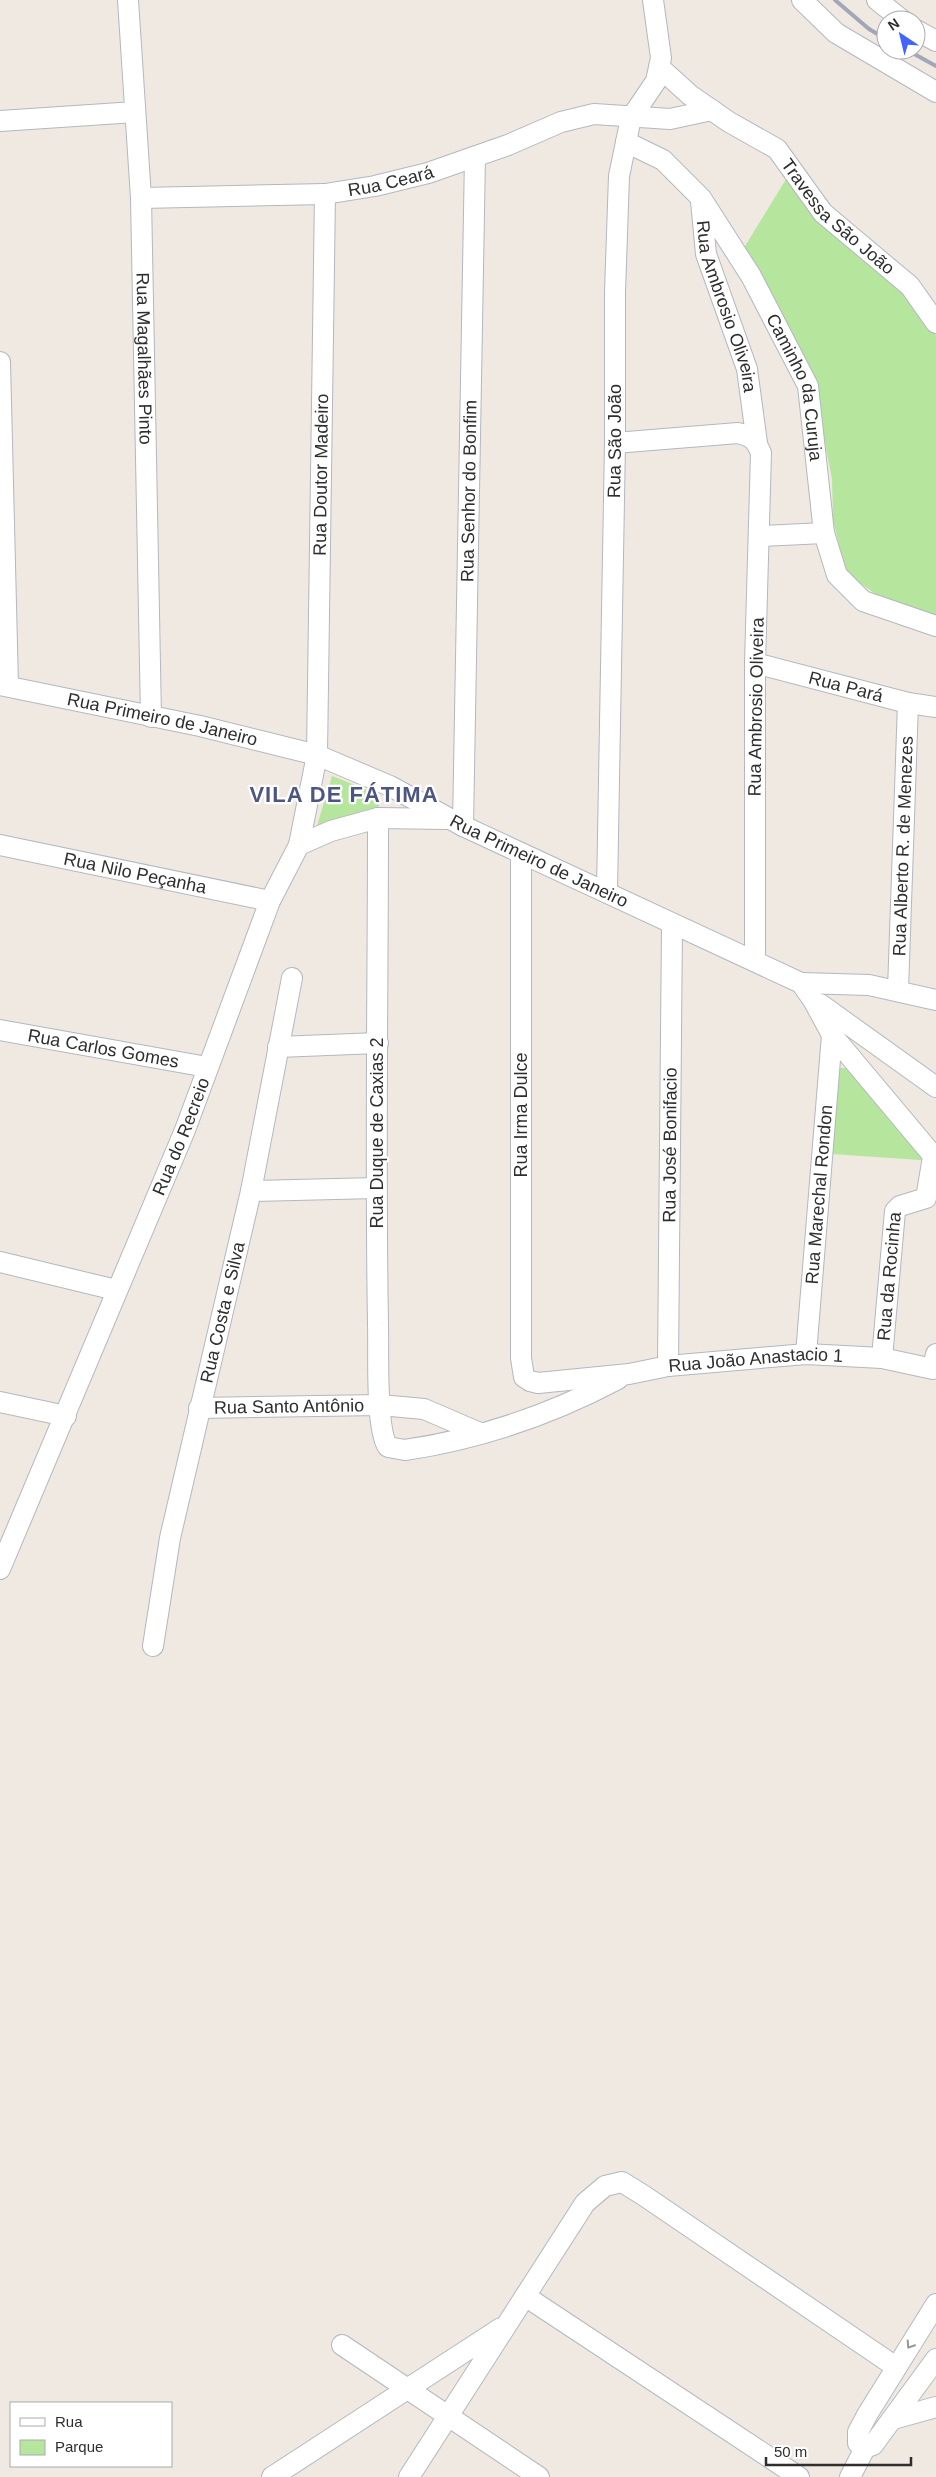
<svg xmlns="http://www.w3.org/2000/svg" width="936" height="2477" font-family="Arial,sans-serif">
	<rect width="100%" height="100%" fill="#efe9e1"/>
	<!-- green -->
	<path fill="#b6e59e" d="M 788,176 L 822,226 L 900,287 L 936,335 L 936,617 L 895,608 L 846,573 L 833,520 L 832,479 L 813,382 L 742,251 Z
		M 332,776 L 375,793 L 379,803 L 378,812 L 316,829 Z
		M 836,1068 L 848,1068 L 934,1161 L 832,1154 Z"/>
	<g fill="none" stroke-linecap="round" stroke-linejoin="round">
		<!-- minor casing -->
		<g stroke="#b4b7c1" stroke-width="22">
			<g id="minor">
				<path id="s1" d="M 128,0 L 141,198 L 151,717"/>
				<path d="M 802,0 L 836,33 L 936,92"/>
				<path d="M 877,0 L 902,20"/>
				<path d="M 916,30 L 936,41"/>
				<path id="s2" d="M 659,67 L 690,95 L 729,122 L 777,149 L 823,213 L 910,286 L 936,323"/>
				<path d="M 0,121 L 135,112"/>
				<path id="s3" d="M 626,142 L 663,160 L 701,198 L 751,276 L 808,386 L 824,533 L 837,575 L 863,601 L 936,626"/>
				<path id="s4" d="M 141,198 L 325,194 L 375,186 L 428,173 L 508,145 L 561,122 L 594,114 L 670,119 L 712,110"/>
				<path id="s5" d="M 701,201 L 706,254 L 747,369 L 757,443"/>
				<path d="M 0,362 L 8,686"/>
				<path d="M 615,443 L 738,433 C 751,436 756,440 761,453 L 755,663 L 755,961"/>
				<path d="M 760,536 L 824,533"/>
				<path id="s6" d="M 755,663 L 908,703 L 936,707"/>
				<path id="s7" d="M 0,685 L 200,726 L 317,755 L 390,786 L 463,826 L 801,983 L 813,1000 L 832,1035 L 936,1159"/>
				<path d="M 378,818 C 378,987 375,1155 378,1324 C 379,1349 375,1429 388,1447 L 405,1450 C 480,1439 552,1414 618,1379"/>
				<path id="s8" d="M 463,826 L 475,157"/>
				<path id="s9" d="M 0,845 L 270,901"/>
				<path id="s10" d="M 299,845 L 317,755 L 325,194"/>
				<path id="s11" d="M 521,853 L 521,1358 L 524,1377 L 530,1381 L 538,1383 L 629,1374 L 668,1366 L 806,1354 L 882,1358 L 933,1369 L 936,1354"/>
				<path id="s12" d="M 607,892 L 615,443 L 615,292 L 619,176 L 631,118 L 656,81 L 661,58 L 653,0"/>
				<path d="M 801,983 L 869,985 L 936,1000"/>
				<path id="s13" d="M 898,990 L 908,703"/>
				<path d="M 820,1004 L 936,1087"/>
				<path id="s14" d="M 0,1030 L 207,1067"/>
				<path d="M 278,1047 L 378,1043"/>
				<path d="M 251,1191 L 376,1188"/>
				<path d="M 0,1262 L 116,1290"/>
				<path id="s15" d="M 806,1354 L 832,1035"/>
				<path id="s16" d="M 882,1358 L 895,1211 L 900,1206 L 926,1198 L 933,1157"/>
				<path id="s17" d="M 668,1366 L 672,924"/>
				<path d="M 0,1402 L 66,1416"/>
				<path id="s18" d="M 199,1408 L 380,1405 L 424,1409 L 480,1433"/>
				<path id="s19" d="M 0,1569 L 185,1130 L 270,901 L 299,845 L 331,831 L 378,818 L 447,819"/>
				<path id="s20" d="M 153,1646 L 170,1538 L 251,1191 L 292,978"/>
				<path d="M 525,2296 L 799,2477"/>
				<path d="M 936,2304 L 867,2415 L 858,2432 L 858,2443 L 865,2448 L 873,2445 L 936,2359"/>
				<path d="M 342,2345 L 539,2477"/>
				<path d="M 893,2419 L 936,2407"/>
				<path d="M 272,2477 L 501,2328"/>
				<path d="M 409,2477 L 585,2203 L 605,2186 L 622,2182 L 643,2195 L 896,2367"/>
				<path d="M 850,2477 L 865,2448"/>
			</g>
		</g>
		<!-- minor -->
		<use href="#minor" stroke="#fff" stroke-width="20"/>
		<!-- rail -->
		<path stroke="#a3a6b8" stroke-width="4" d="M 835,0 L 869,29 L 886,39
			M 907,50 L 936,66"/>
	</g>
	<!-- one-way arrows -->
	<defs><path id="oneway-chevron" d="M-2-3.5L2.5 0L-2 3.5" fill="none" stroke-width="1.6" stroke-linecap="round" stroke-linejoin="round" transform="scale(1.25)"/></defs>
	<use stroke="#969696" href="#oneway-chevron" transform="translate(910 2345) rotate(123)"/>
	<g text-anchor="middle" stroke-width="4.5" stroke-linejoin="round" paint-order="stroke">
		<!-- street labels -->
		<g font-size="18" fill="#2e2e2e" stroke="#fff">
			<text dy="6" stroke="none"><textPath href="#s4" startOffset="251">Rua Ceará</textPath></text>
			<text dy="6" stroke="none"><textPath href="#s2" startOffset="236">Travessa São João</textPath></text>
			<text dy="6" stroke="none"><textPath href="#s5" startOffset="109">Rua Ambrosio Oliveira</textPath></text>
			<text dy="6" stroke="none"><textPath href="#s1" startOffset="359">Rua Magalhães Pinto</textPath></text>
			<text dy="6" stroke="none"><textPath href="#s3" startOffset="309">Caminho da Curuja</textPath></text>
			<text dy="6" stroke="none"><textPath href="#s12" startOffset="451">Rua São João</textPath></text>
			<text dy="6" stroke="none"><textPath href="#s10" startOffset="372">Rua Doutor Madeiro</textPath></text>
			<text dy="6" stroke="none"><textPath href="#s8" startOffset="335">Rua Senhor do Bonfim</textPath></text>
			<text dy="6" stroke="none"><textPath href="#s6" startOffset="94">Rua Pará</textPath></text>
			<text transform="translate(756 707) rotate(-89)" y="6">Rua Ambrosio Oliveira</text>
			<text dy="6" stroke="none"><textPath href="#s7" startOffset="166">Rua Primeiro de Janeiro</textPath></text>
			<text dy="6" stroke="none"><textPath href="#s13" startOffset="144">Rua Alberto R. de Menezes</textPath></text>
			<text dy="6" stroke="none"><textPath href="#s7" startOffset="571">Rua Primeiro de Janeiro</textPath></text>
			<text dy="6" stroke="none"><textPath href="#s9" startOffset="138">Rua Nilo Peçanha</textPath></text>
			<text dy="6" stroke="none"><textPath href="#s14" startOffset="105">Rua Carlos Gomes</textPath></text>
			<text transform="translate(521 1115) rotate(-90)" y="6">Rua Irma Dulce</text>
			<text transform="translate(377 1133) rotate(-90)" y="6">Rua Duque de Caxias 2</text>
			<text dy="6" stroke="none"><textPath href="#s19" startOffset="469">Rua do Recreio</textPath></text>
			<text dy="6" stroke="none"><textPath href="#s17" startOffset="221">Rua José Bonifacio</textPath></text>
			<text dy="6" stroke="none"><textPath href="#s15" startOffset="160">Rua Marechal Rondon</textPath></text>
			<text dy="6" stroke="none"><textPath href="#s16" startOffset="82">Rua da Rocinha</textPath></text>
			<text dy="6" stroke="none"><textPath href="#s20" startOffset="341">Rua Costa e Silva</textPath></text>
			<text dy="6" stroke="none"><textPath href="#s11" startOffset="759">Rua João Anastacio 1</textPath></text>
			<text dy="6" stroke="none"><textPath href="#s18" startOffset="90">Rua Santo Antônio</textPath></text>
		</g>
		<!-- district labels -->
		<g font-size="22" font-weight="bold" letter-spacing="1" fill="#4d5680" stroke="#fff">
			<text x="344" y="802">VILA DE FÁTIMA</text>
		</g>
	</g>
	<!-- legend -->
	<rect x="10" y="2402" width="162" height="65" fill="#ffffff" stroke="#ababab"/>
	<rect x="20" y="2418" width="25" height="8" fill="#ffffff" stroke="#ababab"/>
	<text x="55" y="2427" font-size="15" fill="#2e2e2e">Rua</text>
	<rect x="20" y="2440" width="25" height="15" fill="#b6e59e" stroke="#ababab"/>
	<text x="55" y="2452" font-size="15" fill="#2e2e2e">Parque</text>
	<!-- north arrow -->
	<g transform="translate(901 35) rotate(325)"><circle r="24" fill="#ffffff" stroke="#ababab"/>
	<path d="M0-4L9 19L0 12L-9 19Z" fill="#4264fb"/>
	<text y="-8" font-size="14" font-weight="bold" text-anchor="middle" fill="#2e2e2e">N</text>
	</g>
	<!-- scale -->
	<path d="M766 2457v8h145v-8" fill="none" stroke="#2e2e2e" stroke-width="2.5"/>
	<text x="774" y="2457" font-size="15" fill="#2e2e2e" stroke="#ffffff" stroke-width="4" paint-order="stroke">50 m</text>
</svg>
